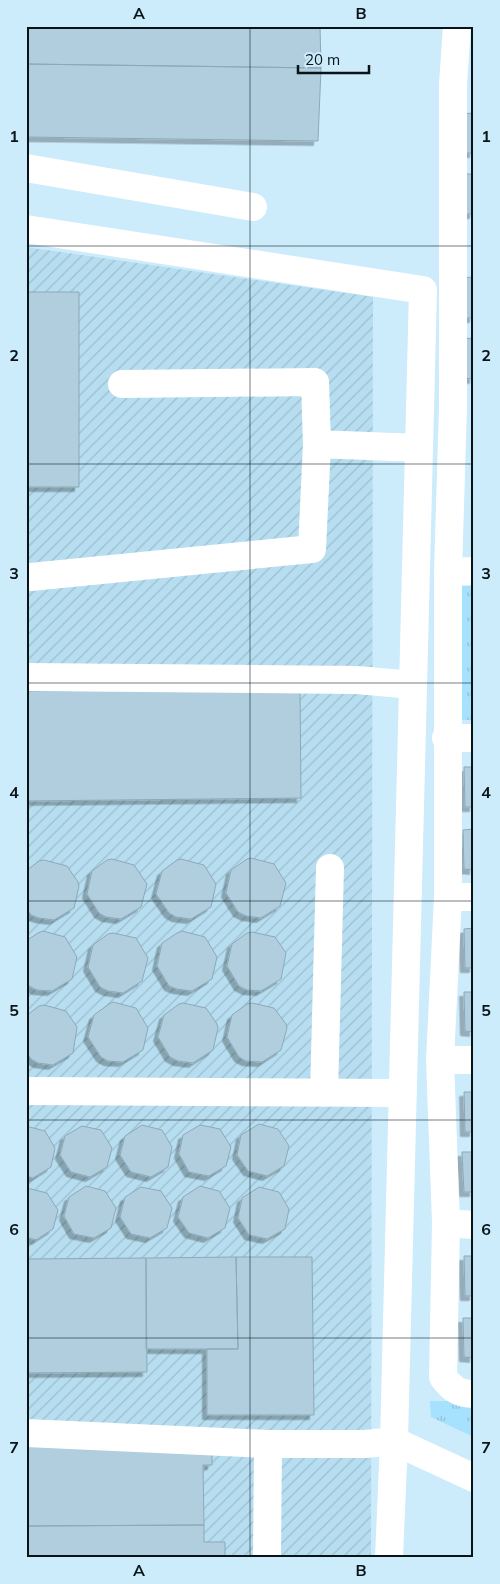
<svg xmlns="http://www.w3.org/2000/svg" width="500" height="1584" font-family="Mulish,sans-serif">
	<defs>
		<pattern id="industrial-furrows" width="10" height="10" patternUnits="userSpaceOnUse" patternTransform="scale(1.25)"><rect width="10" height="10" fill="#b7def0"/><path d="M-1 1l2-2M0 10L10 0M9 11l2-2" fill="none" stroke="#9cbecd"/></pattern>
		<pattern id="grass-tufts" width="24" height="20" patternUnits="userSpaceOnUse" patternTransform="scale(1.25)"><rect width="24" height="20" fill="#a6e1fe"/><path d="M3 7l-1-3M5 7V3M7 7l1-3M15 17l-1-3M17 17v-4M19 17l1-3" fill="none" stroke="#8ec0d9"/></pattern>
		<filter id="shadow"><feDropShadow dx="-4.5" dy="4.5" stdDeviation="0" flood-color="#0004"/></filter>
	</defs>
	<rect width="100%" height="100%" fill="#ccebfb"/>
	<!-- industrial -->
	<path fill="url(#industrial-furrows)" d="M 26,247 L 373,297 L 371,1558 L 26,1558 Z"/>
	<!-- grass -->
	<path fill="url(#grass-tufts)" d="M 458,586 L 474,586 L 474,720 L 458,720 Z
		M 430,1401 L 474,1401 L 474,1437 L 431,1417 Z"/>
	<!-- building -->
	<path fill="#b0cedd" stroke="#8ca9b8" filter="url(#shadow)" d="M 26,26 L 320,26 L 321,68 L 26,64 Z
		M 26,64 L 321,68 L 318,141 L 26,137 Z
		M 474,113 L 474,153 L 463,153 L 462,114 Z
		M 461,174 L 474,174 L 474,214 L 461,214 Z
		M 474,277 L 474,318 L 462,318 L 460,278 Z
		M 26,292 L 79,292 L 79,487 L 26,487 Z
		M 474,338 L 474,379 L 462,378 L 461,339 Z
		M 300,689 L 301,798 L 26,801 L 26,691 Z
		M 464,767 L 474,767 L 474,807 L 465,807 Z
		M 474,829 L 474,870 L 464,869 L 463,830 Z
		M 251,858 L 274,864 L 286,883 L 280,906 L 261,918 L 246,916 L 238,912 L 226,893 L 231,870 L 247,859 Z
		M 112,859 L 134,865 L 147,884 L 141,907 L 121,919 L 106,917 L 99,913 L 87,894 L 92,871 L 107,860 Z
		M 181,859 L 204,865 L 216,884 L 211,907 L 191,919 L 176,917 L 169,913 L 156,894 L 162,871 L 177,860 Z
		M 44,860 L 67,866 L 78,882 L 79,886 L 74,908 L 54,920 L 39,918 L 31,915 L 26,907 L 26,871 L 39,861 Z
		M 474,928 L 474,968 L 465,968 L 464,929 Z
		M 43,931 L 65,937 L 77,957 L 72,979 L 52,991 L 37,990 L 29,986 L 26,981 L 26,941 L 38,933 Z
		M 182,931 L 205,937 L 217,957 L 212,979 L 192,991 L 177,989 L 169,986 L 157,966 L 162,943 L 177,933 Z
		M 252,932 L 275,937 L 286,953 L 281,979 L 261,991 L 247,990 L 239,986 L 227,966 L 232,944 L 247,933 Z
		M 113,933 L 136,938 L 148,958 L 142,981 L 123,993 L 108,991 L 100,987 L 88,967 L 93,945 L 108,934 Z
		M 464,992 L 474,992 L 474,1032 L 465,1031 Z
		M 113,1002 L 136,1008 L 148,1028 L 143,1050 L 123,1062 L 108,1061 L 101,1057 L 88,1037 L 94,1015 L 109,1004 Z
		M 183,1003 L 206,1008 L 217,1024 L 218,1028 L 213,1050 L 193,1063 L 178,1061 L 170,1057 L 158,1037 L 164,1015 L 179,1004 Z
		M 252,1003 L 274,1008 L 286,1024 L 287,1028 L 281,1050 L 262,1062 L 246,1061 L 239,1057 L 227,1037 L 232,1015 L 247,1004 Z
		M 44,1005 L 66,1011 L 77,1027 L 73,1053 L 53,1065 L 38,1063 L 31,1059 L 26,1052 L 26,1016 L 39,1006 Z
		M 464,1092 L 474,1092 L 474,1132 L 465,1132 Z
		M 259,1124 L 278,1129 L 289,1146 L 284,1166 L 267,1176 L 248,1171 L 237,1155 L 241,1135 Z
		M 142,1125 L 162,1130 L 172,1147 L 168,1167 L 151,1177 L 131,1172 L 120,1155 L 125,1136 Z
		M 200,1125 L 220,1129 L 231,1147 L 226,1166 L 209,1176 L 189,1172 L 179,1154 L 183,1135 Z
		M 26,1126 L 45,1131 L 55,1148 L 51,1167 L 33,1178 L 26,1176 Z
		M 82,1126 L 101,1130 L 112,1148 L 107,1167 L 90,1177 L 71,1172 L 60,1155 L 65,1136 Z
		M 462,1152 L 474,1152 L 474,1192 L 464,1192 Z
		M 86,1186 L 105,1191 L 116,1208 L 111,1228 L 94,1238 L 74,1234 L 64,1216 L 69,1197 Z
		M 200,1186 L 219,1191 L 230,1208 L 225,1228 L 208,1238 L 189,1233 L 178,1217 L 183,1197 Z
		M 141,1187 L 161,1191 L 172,1208 L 167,1228 L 150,1238 L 131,1234 L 120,1217 L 125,1197 Z
		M 259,1187 L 279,1192 L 289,1209 L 285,1229 L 267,1239 L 249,1235 L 238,1218 L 242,1198 Z
		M 27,1188 L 47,1193 L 58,1210 L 53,1229 L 36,1240 L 26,1237 Z
		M 464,1256 L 474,1256 L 474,1296 L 465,1296 Z
		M 236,1257 L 238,1349 L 146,1349 L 146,1258 Z
		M 236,1257 L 312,1257 L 314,1415 L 207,1415 L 207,1349 L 238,1349 Z
		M 146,1258 L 147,1372 L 26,1373 L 26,1259 Z
		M 463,1318 L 474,1318 L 474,1358 L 464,1357 Z
		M 26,1442 L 212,1442 L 212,1465 L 203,1465 L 204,1525 L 26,1526 Z
		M 204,1525 L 204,1542 L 225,1542 L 225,1558 L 26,1558 L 26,1526 Z"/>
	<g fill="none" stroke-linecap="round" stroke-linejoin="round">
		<!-- minor -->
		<path stroke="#fff" stroke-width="28" d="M 457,26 L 453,84 L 453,407 L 448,572 L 448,897 L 440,1060 L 446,1223 L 443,1377 C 452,1389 459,1394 474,1394
			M 26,168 L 253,207
			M 26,229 L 423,290 L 394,1441 L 389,1558
			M 122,384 L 315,382 L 317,444
			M 448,572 L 474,571
			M 31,577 L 312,549 L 317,444 L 419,448
			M 26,677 L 357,680 L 413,685
			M 446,738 L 474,738
			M 448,897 L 474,897
			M 440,1060 L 474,1060
			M 26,1091 L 403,1093
			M 324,1093 L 330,868
			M 446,1223 L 474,1225
			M 26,1433 L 268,1444 L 365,1444 L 394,1441 L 474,1478
			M 267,1558 L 268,1444"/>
	</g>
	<!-- grid -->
	<path fill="none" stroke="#091419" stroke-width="1" stroke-opacity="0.55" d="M 250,26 L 250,1558M 26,246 L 474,246M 26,464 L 474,464M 26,683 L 474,683M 26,901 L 474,901M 26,1120 L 474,1120M 26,1338 L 474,1338"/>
	<!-- border -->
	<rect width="500" height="1584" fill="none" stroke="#ccebfb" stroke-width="55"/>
	<!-- scale -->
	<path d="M298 65v8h71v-8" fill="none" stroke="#091419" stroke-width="2.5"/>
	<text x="305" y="65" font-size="15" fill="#091419" stroke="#ccebfb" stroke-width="4" paint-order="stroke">20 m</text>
	<rect x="28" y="28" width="444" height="1528" fill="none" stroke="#091419" stroke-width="2"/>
	<g font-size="16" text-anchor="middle" font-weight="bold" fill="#091419">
		<text x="139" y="19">A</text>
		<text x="361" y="19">B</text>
		<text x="14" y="142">1</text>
		<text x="486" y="142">1</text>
		<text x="14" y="361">2</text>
		<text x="486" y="361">2</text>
		<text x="14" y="579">3</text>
		<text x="486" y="579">3</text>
		<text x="14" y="798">4</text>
		<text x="486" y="798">4</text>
		<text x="14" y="1016">5</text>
		<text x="486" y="1016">5</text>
		<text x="14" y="1235">6</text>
		<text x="486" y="1235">6</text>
		<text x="14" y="1453">7</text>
		<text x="486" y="1453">7</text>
		<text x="139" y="1576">A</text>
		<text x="361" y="1576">B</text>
	</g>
</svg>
